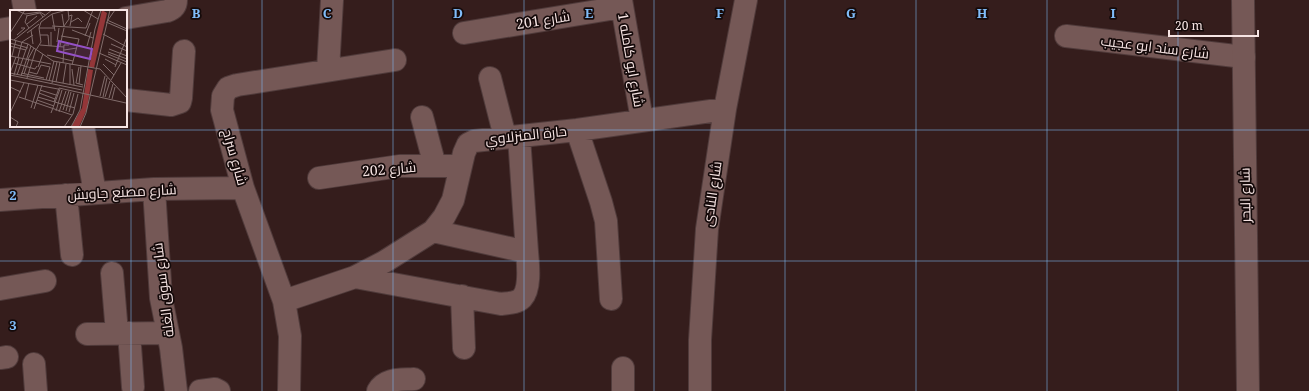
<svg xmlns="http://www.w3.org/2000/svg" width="1309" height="391" font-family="'Noto Serif',Cairo,serif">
	<rect width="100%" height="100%" fill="#351d1c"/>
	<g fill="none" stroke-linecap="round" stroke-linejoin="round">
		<!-- minor casing -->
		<g stroke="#503b3b" stroke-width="24">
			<path id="minor" d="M 23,0 L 25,11
				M 621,0 L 642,120
				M 126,18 L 167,11 C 173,9 176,7 176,0
				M 0,30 L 11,28
				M 464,33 L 622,7
				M 1066,36 L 1244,57
				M 328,70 L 332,0
				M 490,78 L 505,137
				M 126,100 L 171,105 L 180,102 L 181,98 L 184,51
				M 422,117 L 435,166
				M 83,126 L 95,193
				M 577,130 L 601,202 L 606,221 L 611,299
				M 319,178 L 400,166 L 460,166
				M 154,189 L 161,298 L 171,348 L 176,391
				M 66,195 L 72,255
				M 0,200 L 154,189 L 243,188
				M 433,231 L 527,252
				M 112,273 L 117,333
				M 355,277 L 501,304 C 508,303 517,303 522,298 C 531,288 528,264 527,252 L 519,137
				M 0,289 L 45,281
				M 462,296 L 464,348
				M 284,301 L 355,277 L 384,262 L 433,231 L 444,217 L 453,200 L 464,153 L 468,144 L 474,141 L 577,130 L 725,109
				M 129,333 L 133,387
				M 87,334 L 168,333
				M 0,358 L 7,357
				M 34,364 L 36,391
				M 623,368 L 623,391
				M 200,391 L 215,389 L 219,391
				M 289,391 L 290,336 L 284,301 L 243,188 L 222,110 L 223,96 L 228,88 L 237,85 L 395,60
				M 378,391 C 385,378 401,380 414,379
				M 700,391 L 700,340 L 707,229 L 725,109 L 746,0"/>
		</g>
		<!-- tertiary casing -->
		<g stroke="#503b3b" stroke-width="24">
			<path id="tertiary" d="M 1243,0 L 1248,391"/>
		</g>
		<!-- minor -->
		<use href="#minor" stroke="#755856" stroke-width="22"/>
		<!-- tertiary -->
		<use href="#tertiary" stroke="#755856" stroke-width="22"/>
	</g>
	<!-- grid -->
	<path fill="none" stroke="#80bdfa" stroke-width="1" stroke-opacity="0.55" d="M 131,0 L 131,391M 262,0 L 262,391M 393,0 L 393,391M 524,0 L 524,391M 654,0 L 654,391M 785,0 L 785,391M 916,0 L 916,391M 1047,0 L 1047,391M 1178,0 L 1178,391M 0,130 L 1309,130M 0,261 L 1309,261"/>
	<g text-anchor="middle" stroke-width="3.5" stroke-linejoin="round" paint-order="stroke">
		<!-- street labels -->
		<g font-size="14" fill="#f6e4e3" stroke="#150a0a">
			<text transform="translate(543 20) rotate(-9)" y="5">شارع 201</text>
			<text transform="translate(1155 47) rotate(7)" y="5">شارع سند ابو عجيب</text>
			<text transform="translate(631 60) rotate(80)" y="5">شارع ابو كامله 1</text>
			<text transform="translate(526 135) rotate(-6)" y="5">حارة المنزلاوي</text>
			<text transform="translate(235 157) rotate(74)" y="5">شارع سراج</text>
			<text transform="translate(389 169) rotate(-5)" y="5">شارع 202</text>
			<text transform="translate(122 192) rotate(-3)" y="5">شارع مصنع جاويش</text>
			<text transform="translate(712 194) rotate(-82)" y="5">شارع النادى</text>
			<text transform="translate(1245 195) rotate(-91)" y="5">شارع البحر</text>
			<text transform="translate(163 290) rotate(-97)" y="5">شارع سوق الغلة</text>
		</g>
	</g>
	<!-- overview -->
	<g transform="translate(10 10)">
		<rect width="117" height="117" fill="#351d1c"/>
		<path d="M 92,0 L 97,3 L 84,58 L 79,57 ZM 78,59 L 83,60 L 77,99 L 69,117 L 61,117 L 72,98 Z" fill="#943638"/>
		<path fill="none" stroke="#826d6c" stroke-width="1" d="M 6,0 L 15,4 L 30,2 L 35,5M 73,0 L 88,9M 42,4 L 45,21M 52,4 L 54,17M 16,6 L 30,3 L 33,7M 17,6 L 15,12 L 19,18M 59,6 L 62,5 L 60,16M 97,10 L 117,19M 98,10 L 105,0M 61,12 L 68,8 L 72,12M 96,12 L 117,21M 17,14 L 27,6M 42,16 L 76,18 L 83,0M 54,16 L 59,9 L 58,0M 29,18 L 45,18M 21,20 L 23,34M 62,20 L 83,28M 41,22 L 41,36M 0,23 L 15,0M 17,23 L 29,14M 93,24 L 117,37M 7,25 L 15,18 L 11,18M 30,25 L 38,25 L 39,36M 51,26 L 69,29 L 62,55M 75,26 L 80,13M 0,29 L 18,34 L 43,51 L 90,59 L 117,88M 4,30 L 42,0M 47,32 L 49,18M 0,33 L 18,38M 101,34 L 117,41M 30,35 L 54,37M 0,36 L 16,40M 50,36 L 54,18M 77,36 L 81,22M 99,39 L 117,46M 26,40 L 31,32 L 29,18 L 31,12 L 42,4 L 57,0M 54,40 L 67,38M 98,42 L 117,49M 89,43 L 117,55M 98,44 L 117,52M 37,45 L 63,51M 0,46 L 41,54M 2,46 L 6,30M 8,47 L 12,32 L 23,25M 18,49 L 24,38M 95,49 L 106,55M 4,53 L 25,59 L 27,56M 53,53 L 54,35 L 59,35M 93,54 L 104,65M 28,57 L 33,44M 69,57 L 66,73 L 73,75M 105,57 L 117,27M 62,59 L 64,75M 19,62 L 27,64 L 31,55 L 40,57M 0,63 L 73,77M 0,63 L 6,47M 11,63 L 34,68M 14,64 L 19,49M 0,65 L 72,80M 4,65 L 9,48M 7,65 L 18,34M 11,66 L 21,36M 17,68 L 26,39M 0,70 L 48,79M 36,70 L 40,57M 101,70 L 111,53M 39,71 L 44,51M 46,72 L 50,52M 42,73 L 47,52M 53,73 L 56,54M 60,74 L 60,54M 69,74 L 71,56M 0,77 L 11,82M 30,80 L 46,85M 29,83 L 45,89M 90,86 L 95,66M 9,87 L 62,105M 28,87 L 65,98M 93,87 L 97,68M 95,87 L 100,71M 99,88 L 103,74M 15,89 L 19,73M 102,89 L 105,77M 27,90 L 44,96M 44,92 L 49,78 L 116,93M 21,98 L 28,75M 24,99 L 32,75M 53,100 L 59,81M 46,101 L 52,80M 56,101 L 61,82M 49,102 L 56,81M 59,102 L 64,83M 0,103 L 14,73M 41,103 L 50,79M 0,107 L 8,112 L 6,117M 54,117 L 63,104 L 68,84M 61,117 L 70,100 L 85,19 L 91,0M 70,117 L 76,103 L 100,0"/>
		<path fill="#9451c6" fill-opacity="0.15" stroke="#9451c6" stroke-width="2" d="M 49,31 L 82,39 L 80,49 L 47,41 Z"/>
		<rect width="117" height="117" fill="none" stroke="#f6e4e3" stroke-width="2"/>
	</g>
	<g font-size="13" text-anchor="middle" font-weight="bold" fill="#80bdfa" stroke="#150a0a" stroke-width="3.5" stroke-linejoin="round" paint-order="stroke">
		<text x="196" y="18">B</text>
		<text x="327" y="18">C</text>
		<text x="458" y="18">D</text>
		<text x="589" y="18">E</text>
		<text x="720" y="18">F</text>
		<text x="851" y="18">G</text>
		<text x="982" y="18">H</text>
		<text x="1113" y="18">I</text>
		<text x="13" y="200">2</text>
		<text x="13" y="330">3</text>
	</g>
	<!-- scale -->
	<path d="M1169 30v6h89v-6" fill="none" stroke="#f6e4e3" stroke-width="2"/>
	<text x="1175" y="30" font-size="12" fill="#f6e4e3" stroke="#150a0a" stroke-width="3" paint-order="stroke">20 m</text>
</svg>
